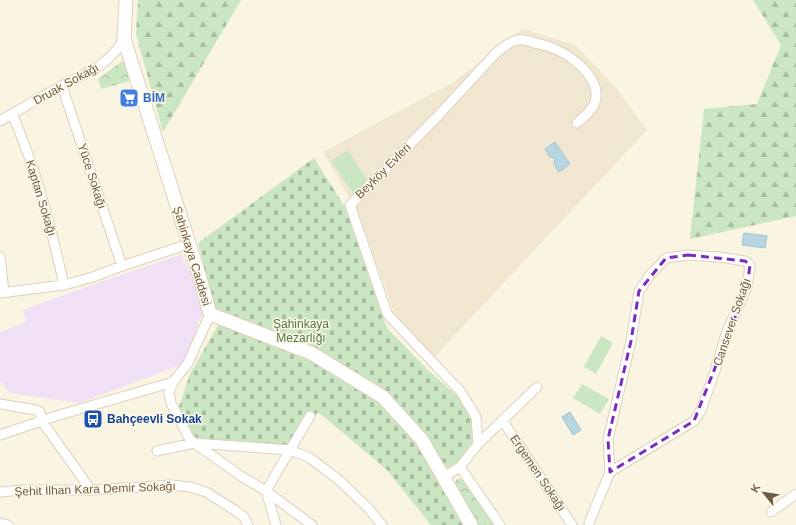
<svg xmlns="http://www.w3.org/2000/svg" width="796" height="525" font-family="Helvetica,sans-serif">
	<defs>
		<pattern id="forest-firs" width="22" height="20" patternUnits="userSpaceOnUse"><rect width="22" height="20" fill="#cbe6c2"/><path d="M5 1l3.5 6h-7zM16 11l3.5 6h-7z" fill="#a9bea0"/></pattern>
		<pattern id="cemetery-stones" width="16" height="16" patternUnits="userSpaceOnUse"><rect width="16" height="16" fill="#cbe6c2"/><path d="M2 7V4a2 2 0 0 1 4 0v3zM10 15v-3a2 2 0 0 1 4 0v3z" fill="#a9bea0"/></pattern>
		<pattern id="park-crowns" width="20" height="18" patternUnits="userSpaceOnUse"><rect width="20" height="18" fill="#cbe6c2"/><path d="M2 6a3 3 0 1 1 6 0M12 15a3 3 0 1 1 6 0" fill="none" stroke="#a9bea0"/></pattern>
	</defs>
	<rect width="100%" height="100%" fill="#faf4e2"/>
	<!-- residential -->
	<path fill="#f1e7d1" d="M 523,29 L 575,45 L 614,85 L 647,130 L 435,356 L 398,323 L 357,211 L 323,152 L 452,83 Z"/>
	<!-- education -->
	<path fill="#f1dff6" d="M 182,254 L 205,310 L 198,323 L 190,354 L 181,365 L 79,403 L 10,393 L 0,381 L 0,332 L 26,322 L 23,310 L 106,280 Z"/>
	<!-- forest -->
	<path fill="url(#forest-firs)" d="M 138,0 L 241,0 L 163,132 L 136,34 Z
		M 753,0 L 796,0 L 796,216 L 690,239 L 704,109 L 757,104 L 781,45 Z"/>
	<!-- cemetery -->
	<path fill="url(#cemetery-stones)" d="M 314,158 L 348,212 L 387,328 L 427,369 L 458,397 L 473,417 L 474,435 L 472,447 L 457,464 L 434,472 L 463,525 L 431,525 L 387,470 L 318,412 L 290,450 L 198,440 L 192,433 L 179,407 L 190,374 L 218,325 L 198,243 Z"/>
	<!-- park -->
	<path fill="url(#park-crowns)" d="M 125,60 L 130,81 L 101,89 L 98,79 C 107,73 115,65 125,60 Z
		M 457,479 L 463,479 L 468,485 L 497,525 L 476,525 L 455,483 Z"/>
	<!-- garden -->
	<path fill="#cbe6c2" d="M 348,150 L 369,183 L 353,193 L 331,161 Z
		M 601,336 L 613,343 L 596,374 L 584,367 Z
		M 582,384 L 609,399 L 600,414 L 573,398 Z"/>
	<!-- water -->
	<path fill="#b8d6e2" stroke="#9fc3d3" d="M 555,142 L 570,164 L 559,172 L 554,164 L 555,158 L 550,157 L 545,149 Z
		M 744,233 L 767,236 L 765,248 L 742,245 Z
		M 570,412 L 581,430 L 573,435 L 562,417 Z"/>
	<g fill="none" stroke-linecap="round" stroke-linejoin="round">
		<!-- street casing -->
		<g stroke="#ddd1be" stroke-width="11">
			<path id="street" d="M 62,86 L 122,266
				M 12,114 C 36,168 51,227 64,285
				M 0,121 C 20,109 41,97 61,86 C 87,73 109,65 124,39
				M 0,257 L 4,292
				M 0,293 L 64,285 L 93,277 L 122,266 L 189,244
				M 173,382 L 169,392 L 171,403 L 190,440 L 241,476 L 266,491 L 276,525
				M 0,404 L 36,410 L 40,412 L 41,420 L 91,490
				M 310,416 L 266,491 L 312,525
				M 503,421 L 572,525
				M 0,435 L 56,416 L 173,382 L 188,363 L 210,314
				M 478,444 L 476,417 L 461,392 L 391,318 L 387,313 L 350,205 L 436,118 L 496,53 C 502,48 509,42 517,40 C 523,39 530,41 535,43 C 540,44 545,45 550,47 C 571,54 605,80 594,105 C 590,112 583,118 577,123
				M 157,451 L 194,443 L 290,450 L 310,458 L 339,480 L 368,508 L 382,525
				M 460,467 L 500,525
				M 444,477 L 460,467 L 478,444 L 537,387
				M 0,492 L 22,490 L 91,490 L 171,485 L 190,487 L 206,492 L 233,509 L 244,517 L 248,525
				M 771,512 L 796,494
				M 0,523 L 8,525
				M 589,523 L 610,472 L 694,421 L 701,410 L 715,371 L 727,331 L 747,287 L 750,265 L 745,261 L 719,257 L 688,255 L 666,258 L 650,275 L 639,291 L 631,341 L 608,439 L 610,472"/>
		</g>
		<!-- secondary casing -->
		<g stroke="#dfd0ba" stroke-width="15">
			<path id="secondary" d="M 126,0 L 124,39 L 200,278 L 210,314 L 311,353 L 383,397 L 422,440 L 471,525"/>
		</g>
		<!-- street -->
		<use href="#street" stroke="#fff" stroke-width="9"/>
		<!-- secondary -->
		<use href="#secondary" stroke="#fff" stroke-width="13"/>
	</g>
	<!-- marked area -->
	<path fill="none" stroke="#7b2cbf" stroke-width="3" stroke-dasharray="8 5" stroke-linejoin="round" d="M 688,255 L 745,261 L 750,265 L 747,287 L 694,421 L 610,472 L 608,439 L 631,341 L 639,291 L 666,258 Z"/>
	<!-- icons -->
	<defs>
		<g id="supermarket-square" transform="scale(1)"><rect x="-9" y="-9" width="18" height="18" rx="4" fill="#3f7fe0" stroke="#fdf8e7"/><path d="M-6-5.5h2.5l.6 2H6L4.5 2H-2.5L-4.4-4H-6ZM-1.5 3.2a1.3 1.3 0 1 0 .1 0ZM3 3.2a1.3 1.3 0 1 0 .1 0Z" fill="#fff"/></g>
		<g id="bus-square" transform="scale(1)"><rect x="-9" y="-9" width="18" height="18" rx="4" fill="#1a4fb4" stroke="#fdf8e7"/><path d="M-5-6H5V4H4V6H2V4H-2V6H-4V4H-5ZM-3.5-4V0h7V-4ZM-3.5 1.2v1.5H-2V1.2ZM2 1.2v1.5H3.5V1.2Z" fill="#fff"/></g>
	</defs>
	<g fill-rule="evenodd">
		<use href="#supermarket-square" x="129" y="98"/>
		<use href="#bus-square" x="93" y="419"/>
	</g>
	<g text-anchor="middle" stroke-width="3" stroke-linejoin="round" paint-order="stroke">
		<!-- street labels -->
		<g font-size="12" fill="#6f5d4a" stroke="#fdf8e7">
			<text transform="translate(66 84) rotate(-29)" y="4">Druak Sokağı</text>
			<text transform="translate(383 171) rotate(-45)" y="4">Beyköy Evleri</text>
			<text transform="translate(92 176) rotate(72)" y="4">Yüce Sokağı</text>
			<text transform="translate(41 198) rotate(73)" y="4">Kaptan Sokağı</text>
			<text transform="translate(192 256) rotate(73)" y="4">Şahinkaya Caddesi</text>
			<text transform="translate(732 322) rotate(-71)" y="4">Cansever Sokağı</text>
			<text transform="translate(538 473) rotate(56)" y="4">Ergemen Sokağı</text>
			<text transform="translate(95 489) rotate(-2)" y="4">Şehit İlhan Kara Demir Sokağı</text>
		</g>
		<!-- shop labels -->
		<g font-size="12" font-weight="bold" fill="#366cbe" stroke="#fdf8e7" text-anchor="start">
			<text x="143" y="102">BİM</text>
		</g>
		<!-- park labels -->
		<g font-size="12" fill="#4e7a46" stroke="#fdf8e7">
			<text x="301" y="328">Şahinkaya<tspan x="301" dy="14">Mezarlığı</tspan></text>
		</g>
		<!-- transit labels -->
		<g font-size="12" font-weight="bold" fill="#164399" stroke="#fdf8e7" text-anchor="start">
			<text x="107" y="423">Bahçeevli Sokak</text>
		</g>
	</g>
	<!-- north arrow -->
	<g transform="translate(764 493) rotate(300)" stroke="#fdf8e7" stroke-width="3" paint-order="stroke">
	<path d="M0-3L7 15L0 10L-7 15Z" fill="#6f5d4a"/>
	<text y="-6" font-size="11" font-weight="bold" text-anchor="middle" fill="#6f5d4a">K</text>
	</g>
</svg>
